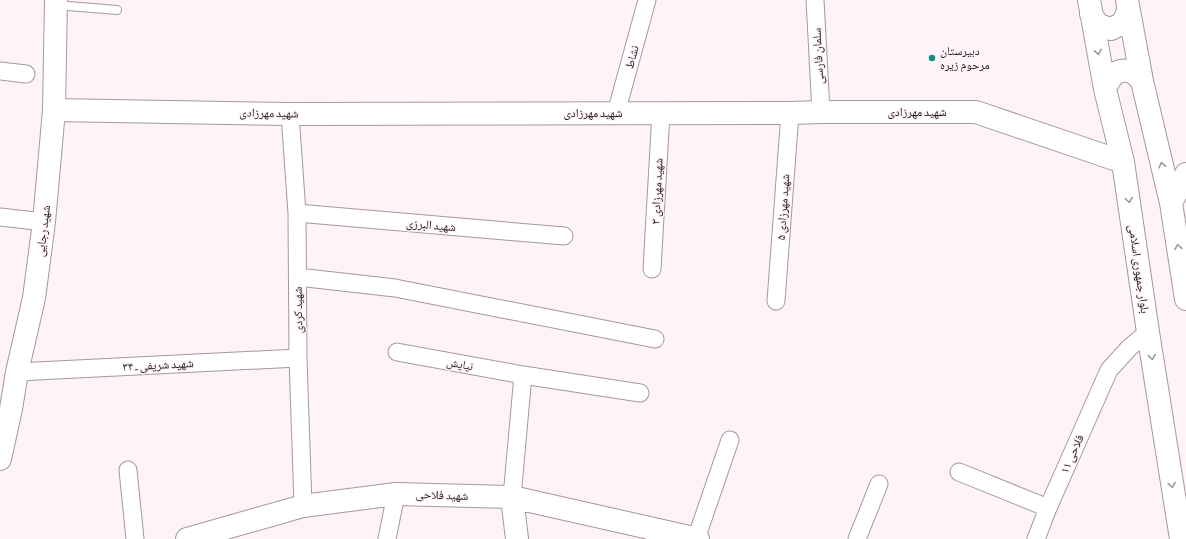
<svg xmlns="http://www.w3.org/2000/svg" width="1186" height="539" font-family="'Sofia Sans Condensed','Noto Naskh Arabic',sans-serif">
	<rect width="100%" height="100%" fill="#fdf3f8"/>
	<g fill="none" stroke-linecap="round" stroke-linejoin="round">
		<!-- lane casing -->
		<g stroke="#a7979e" stroke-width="10">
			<path id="lane" d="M 56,5 L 117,10"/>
		</g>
		<!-- street casing -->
		<g stroke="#a7979e" stroke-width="19">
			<path id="street" d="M 815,0 L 821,112
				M 0,71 L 26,74
				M 616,113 L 647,0
				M 290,114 L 297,213 L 298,358 L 303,506
				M 297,213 L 564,236
				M 0,217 L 44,222
				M 652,269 L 661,113
				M 298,277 L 395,288 L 655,339
				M 776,301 L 790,113
				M 397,352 L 523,375 L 640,393
				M 17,372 L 298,358
				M 128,470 L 135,539
				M 959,472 L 1048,508
				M 512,497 L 523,375
				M 387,539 L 396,494
				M 696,539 L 730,440
				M 857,539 L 879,484
				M 1036,539 L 1048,508 L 1109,370 L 1129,348 L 1148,332"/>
		</g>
		<!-- secondary casing -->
		<g stroke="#a7979e" stroke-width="24">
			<path id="secondary" d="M 1089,0 L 1105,89 L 1123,162 L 1148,332 L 1181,539
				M 1127,0 L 1142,81 L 1171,203 L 1186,299
				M 1091,14 L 1098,25 L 1111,29 L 1123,23 L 1128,11
				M 1105,89 C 1110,77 1117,67 1132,72 C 1135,73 1139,78 1142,81
				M 54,110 L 290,114 L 790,113 L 821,112 L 976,112 L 1123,162
				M 1171,203 L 1186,174
				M 0,459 L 11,409 L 17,372 L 34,298 L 44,222 L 54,110 L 56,0
				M 512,497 L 517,539
				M 187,539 L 303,506 L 396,494 L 512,497 L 698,539"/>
		</g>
		<!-- lane -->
		<use href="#lane" stroke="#fff" stroke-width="8"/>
		<!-- street -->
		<use href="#street" stroke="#fff" stroke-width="17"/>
		<!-- secondary -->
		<use href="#secondary" stroke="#fff" stroke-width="22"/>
	</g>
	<!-- one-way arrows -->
	<defs><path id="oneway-chevron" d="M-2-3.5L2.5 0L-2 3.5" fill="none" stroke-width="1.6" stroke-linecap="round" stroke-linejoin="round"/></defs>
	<g stroke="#9c999a">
		<use href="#oneway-chevron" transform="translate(1098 52) rotate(79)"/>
		<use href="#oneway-chevron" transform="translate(1162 165) rotate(-104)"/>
		<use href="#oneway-chevron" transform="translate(1129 200) rotate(82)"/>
		<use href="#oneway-chevron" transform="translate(1178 247) rotate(-99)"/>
		<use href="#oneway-chevron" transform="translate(1152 357) rotate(81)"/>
		<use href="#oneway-chevron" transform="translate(1172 485) rotate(81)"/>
	</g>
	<!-- markers -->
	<circle fill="#0c927c" stroke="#fdf3f8" stroke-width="1.5" cx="932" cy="58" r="4"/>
	<g text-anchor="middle" stroke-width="3" stroke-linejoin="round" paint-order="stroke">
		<!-- poi labels -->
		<g font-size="12" fill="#221c1f" stroke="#fdf3f8" text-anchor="start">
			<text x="940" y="55">دبیرستان<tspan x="940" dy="14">مرحوم زیره</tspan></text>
		</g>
		<!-- street labels -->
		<g font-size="12" fill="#221c1f" stroke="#fdf3f8">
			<text transform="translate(818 56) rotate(-93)" y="4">سلمان فارسی</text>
			<text transform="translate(632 57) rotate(-75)" y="4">نشاط</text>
			<text x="917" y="116">شهید مهرزادی</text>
			<text transform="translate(269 113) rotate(1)" y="4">شهید مهرزادی</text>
			<text x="593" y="117">شهید مهرزادی</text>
			<text transform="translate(657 191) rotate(-87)" y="4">شهید مهرزادی ۳</text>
			<text transform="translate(783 207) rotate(-86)" y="4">شهید مهرزادی ۵</text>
			<text transform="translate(431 225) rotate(5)" y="4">شهید البرزی</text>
			<text transform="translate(43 231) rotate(-83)" y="4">شهید رجایی</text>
			<text transform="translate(1139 269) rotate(82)" y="4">بلوار جمهوری اسلامی</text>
			<text transform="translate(298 310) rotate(-91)" y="4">شهید کردی</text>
			<text transform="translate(460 364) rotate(10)" y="4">نیایش</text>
			<text transform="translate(158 365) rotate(-3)" y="4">شهید شریفی ـ ۳۴</text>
			<text transform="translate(1072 454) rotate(-66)" y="4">فلاحی ۱۱</text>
			<text transform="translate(442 495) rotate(2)" y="4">شهید فلاحی</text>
		</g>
	</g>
</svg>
